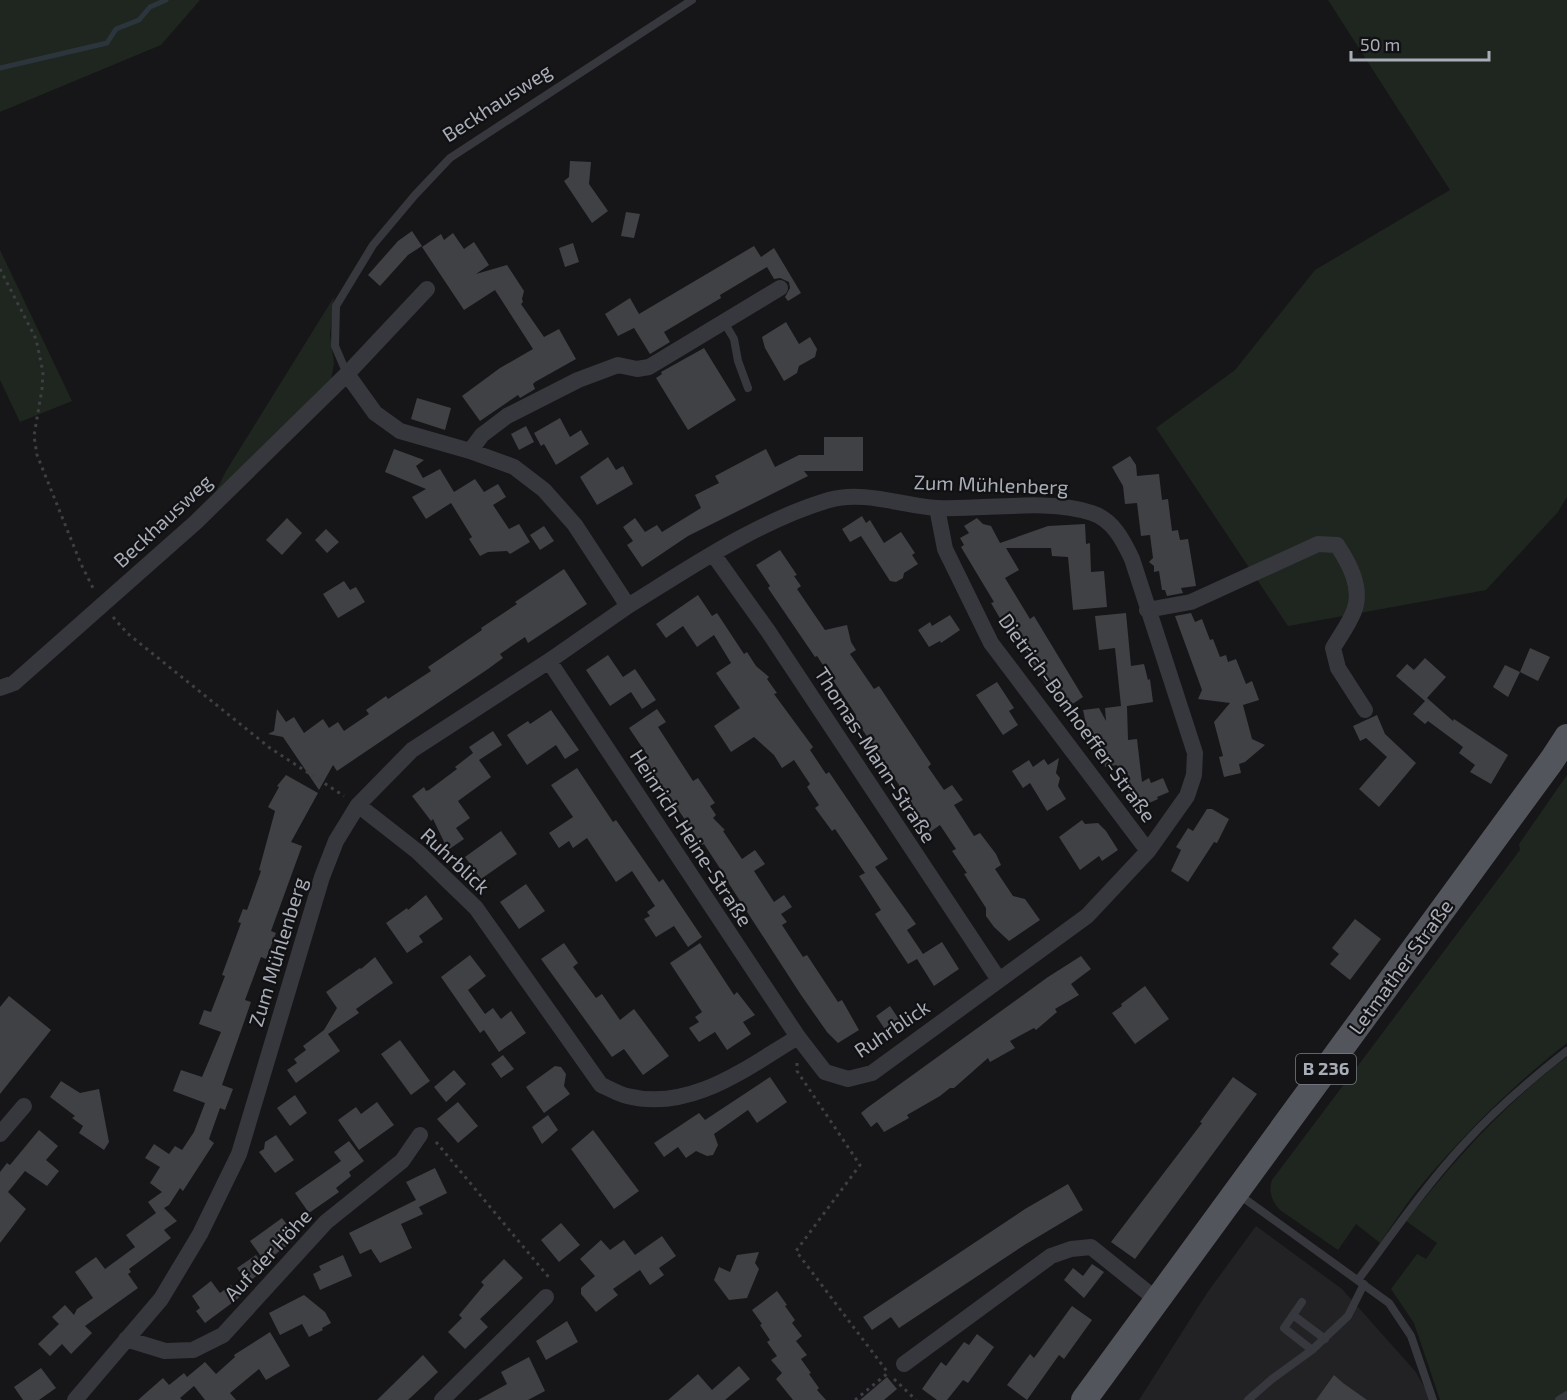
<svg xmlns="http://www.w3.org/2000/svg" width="1567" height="1400" font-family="'Exo 2',sans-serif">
	<rect width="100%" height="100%" fill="#161618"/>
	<!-- built -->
	<path fill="#222225" d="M 1256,1226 L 1342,1289 L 1415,1371 L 1432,1400 L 1139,1400 L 1207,1293 Z"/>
	<!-- green -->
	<path fill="#1e261f" d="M 0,0 L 200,0 L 161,45 L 0,112 Z
		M 1328,0 L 1567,0 L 1567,497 L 1558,512 L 1486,590 L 1288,626 L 1156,428 L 1235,370 L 1315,270 L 1450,190 Z
		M 0,250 L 72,401 L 20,422 L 0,380 Z
		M 334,297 L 330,335 L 334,363 L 331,380 L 212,499 L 226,471 Z
		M 1567,775 L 1567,1043 C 1514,1084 1466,1132 1423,1183 C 1407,1202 1394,1223 1380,1243 L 1356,1224 L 1338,1250 L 1280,1210 C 1272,1201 1268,1192 1272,1180 L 1520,850 L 1519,844 Z
		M 1567,1057 L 1567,1400 L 1440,1400 L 1414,1323 L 1391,1289 L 1417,1254 L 1426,1259 L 1437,1243 L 1406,1221 C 1454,1161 1506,1102 1567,1057 Z"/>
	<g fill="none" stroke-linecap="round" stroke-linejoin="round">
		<!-- stream -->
		<path stroke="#2c353c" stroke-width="5" d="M 0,68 L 107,43 L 116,29 L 139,20 L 150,7 L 166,0"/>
	</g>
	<!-- building -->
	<path fill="#404145" d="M 570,161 L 591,162 L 589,184 L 608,211 L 592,223 L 564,181 L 569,177 Z
		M 626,212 L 640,214 L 634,238 L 621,236 Z
		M 412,231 L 422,246 L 408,255 L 380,286 L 368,275 L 398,241 Z
		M 453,233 L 464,249 L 474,242 L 489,265 L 476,274 L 507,265 L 524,291 L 522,299 L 523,302 L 521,304 L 544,337 L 559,329 L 576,359 L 535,382 L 533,384 L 535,389 L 520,398 L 518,395 L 480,421 L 462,396 L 500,368 L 533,349 L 495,290 L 464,310 L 422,247 L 441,234 L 444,240 Z
		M 573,243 L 579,262 L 565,267 L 559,248 Z
		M 754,246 L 761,257 L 774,248 L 801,293 L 788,301 L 785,297 L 790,288 L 789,282 L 780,278 L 774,279 L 767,267 L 720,295 L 721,298 L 664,332 L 670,342 L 650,354 L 634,328 L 618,336 L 605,314 L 630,298 L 639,314 Z
		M 786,322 L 799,344 L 810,337 L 817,349 L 815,357 L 799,366 L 797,373 L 784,381 L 765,348 L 762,337 Z
		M 704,348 L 736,400 L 688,430 L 656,378 L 662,374 L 661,372 Z
		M 417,398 L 451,408 L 445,430 L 411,419 Z
		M 560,418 L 570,437 L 581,430 L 589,444 L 556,465 L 544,444 L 541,446 L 534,433 Z
		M 526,426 L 534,442 L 519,450 L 511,434 Z
		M 824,437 L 863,437 L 863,471 L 804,471 L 808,476 L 688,536 L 642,567 L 627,545 L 633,541 L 623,527 L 635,518 L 645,532 L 657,525 L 662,532 L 701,508 L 695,495 L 719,483 L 715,476 L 766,449 L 775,467 L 799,455 L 824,455 Z
		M 394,449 L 424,460 L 416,466 L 423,478 L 440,469 L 454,492 L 475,479 L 484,492 L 498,484 L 506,497 L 493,505 L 509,529 L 519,524 L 530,542 L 510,554 L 507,551 L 488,552 L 480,556 L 469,539 L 472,537 L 451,503 L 426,519 L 412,497 L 426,489 L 385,472 Z
		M 1130,456 L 1136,465 L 1137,476 L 1159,474 L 1162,500 L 1168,499 L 1172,531 L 1178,530 L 1180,540 L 1188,539 L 1196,586 L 1181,588 L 1183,593 L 1167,596 L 1165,590 L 1162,590 L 1159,571 L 1154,572 L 1154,566 L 1149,562 L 1153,558 L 1150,535 L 1141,536 L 1137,503 L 1125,504 L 1123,486 L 1112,467 Z
		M 608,457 L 616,470 L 623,466 L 633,484 L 597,505 L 580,477 Z
		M 862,516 L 866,523 L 870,520 L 884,543 L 901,532 L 915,553 L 912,555 L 918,564 L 904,573 L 903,578 L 896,582 L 890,581 L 861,536 L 850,542 L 842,529 Z
		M 287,518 L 302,533 L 282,555 L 266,540 Z
		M 977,518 L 983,524 L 991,526 L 1000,543 L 1048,526 L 1085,524 L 1086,544 L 1090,543 L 1091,572 L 1104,571 L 1107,607 L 1073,610 L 1068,557 L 1052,556 L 1051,548 L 1006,548 L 1019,570 L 1005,578 L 1030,619 L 1034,616 L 1083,697 L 1068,707 L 1060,709 L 1013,629 L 1008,632 L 991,603 L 994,602 L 961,547 L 964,545 L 960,538 L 969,533 L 964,526 Z
		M 544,526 L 554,541 L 540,550 L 530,535 Z
		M 326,529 L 339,542 L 327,553 L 315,540 Z
		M 780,550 L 797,575 L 794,576 L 801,586 L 797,589 L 825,630 L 847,625 L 851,642 L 856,650 L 850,654 L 874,689 L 879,686 L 931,764 L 928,767 L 944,790 L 952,785 L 963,800 L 954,805 L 974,836 L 980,833 L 996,854 L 1001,865 L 995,869 L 1013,896 L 1025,899 L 1040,920 L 1009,941 L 994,927 L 986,916 L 986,908 L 964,874 L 967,873 L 952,851 L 956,849 L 940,825 L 930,832 L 866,735 L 854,717 L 856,715 L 817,656 L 815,657 L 768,588 L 770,586 L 756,565 Z
		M 564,569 L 587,604 L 528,643 L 525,637 L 500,654 L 503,658 L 488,669 L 337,771 L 333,765 L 319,790 L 283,737 L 268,734 L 274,731 L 277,709 L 286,722 L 294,717 L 304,733 L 323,719 L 329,728 L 338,722 L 344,731 L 369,714 L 366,710 L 386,696 L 388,699 L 431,671 L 428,667 L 482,630 L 481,628 L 517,604 L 515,602 Z
		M 344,581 L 350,590 L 356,587 L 365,602 L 338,618 L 323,594 Z
		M 698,595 L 712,616 L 717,613 L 744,654 L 747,652 L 756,666 L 769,677 L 767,679 L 777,693 L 774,694 L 813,747 L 810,750 L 826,774 L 829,772 L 888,859 L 875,867 L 916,924 L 907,930 L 923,954 L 942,942 L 959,969 L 934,986 L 917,959 L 908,964 L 875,914 L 881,910 L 859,876 L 865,873 L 835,829 L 832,831 L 815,808 L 819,805 L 807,787 L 810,784 L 794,760 L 782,768 L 774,755 L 754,737 L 731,752 L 714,726 L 740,708 L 716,673 L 731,663 L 714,635 L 697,647 L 683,626 L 666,638 L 656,624 Z
		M 1126,613 L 1131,666 L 1144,664 L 1148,680 L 1150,679 L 1153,702 L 1127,706 L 1128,740 L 1137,739 L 1142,782 L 1149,778 L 1151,783 L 1163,778 L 1169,792 L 1157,797 L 1158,799 L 1136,809 L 1117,765 L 1105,767 L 1102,742 L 1088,744 L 1088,739 L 1083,732 L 1086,724 L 1083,710 L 1099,708 L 1106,721 L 1105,708 L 1121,706 L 1115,648 L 1099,650 L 1095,616 Z
		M 1191,613 L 1195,622 L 1202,619 L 1210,640 L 1213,639 L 1220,657 L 1226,655 L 1228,662 L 1236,659 L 1246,684 L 1252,681 L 1259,700 L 1243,705 L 1252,739 L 1265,745 L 1245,762 L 1239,764 L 1241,773 L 1224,777 L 1219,757 L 1223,756 L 1214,722 L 1230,703 L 1198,699 L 1202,690 L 1175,616 Z
		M 950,615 L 960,630 L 941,643 L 940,641 L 929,647 L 918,630 L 930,622 L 932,626 Z
		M 1530,648 L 1550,657 L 1538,681 L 1520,672 L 1508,697 L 1493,687 L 1505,665 L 1520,672 Z
		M 608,655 L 623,677 L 635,669 L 656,700 L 642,709 L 631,692 L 610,706 L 586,670 Z
		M 1425,658 L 1446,677 L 1427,698 L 1453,721 L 1454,719 L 1508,755 L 1491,784 L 1470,772 L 1475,765 L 1459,753 L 1463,747 L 1428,721 L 1425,724 L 1413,714 L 1425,701 L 1396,676 L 1407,664 L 1414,670 Z
		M 997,682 L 1014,708 L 1009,711 L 1018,725 L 1003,735 L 976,695 Z
		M 657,709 L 666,722 L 658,727 L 693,781 L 698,778 L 715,803 L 710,806 L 716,815 L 713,818 L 725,830 L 723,831 L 742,859 L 755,850 L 765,864 L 754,871 L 774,902 L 784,895 L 792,907 L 781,914 L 787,922 L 782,925 L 803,957 L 807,955 L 838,1002 L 842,1000 L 859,1030 L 838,1043 L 827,1032 L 801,995 L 742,904 L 722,873 L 723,873 L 704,844 L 702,845 L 644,759 L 648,756 L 629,728 Z
		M 551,710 L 579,750 L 565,759 L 556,745 L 527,765 L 507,735 L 528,721 L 530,724 Z
		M 1377,715 L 1385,734 L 1416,763 L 1379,807 L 1359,789 L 1387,757 L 1366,738 L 1360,741 L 1353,726 Z
		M 493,731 L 502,745 L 479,760 L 491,777 L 458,801 L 470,818 L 456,828 L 464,839 L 448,850 L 433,819 L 431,821 L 412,796 L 424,787 L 426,791 L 429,790 L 457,769 L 455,767 L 473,753 L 469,747 Z
		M 1059,758 L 1056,773 L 1060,778 L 1058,786 L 1066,799 L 1047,811 L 1030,783 L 1023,788 L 1012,771 L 1029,760 L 1033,767 L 1044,759 L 1048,765 Z
		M 577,768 L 613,822 L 616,820 L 650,869 L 659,882 L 663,879 L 702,937 L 688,947 L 674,926 L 656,937 L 644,919 L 650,916 L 647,912 L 655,906 L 632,871 L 616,882 L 587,838 L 573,848 L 569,841 L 559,848 L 549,833 L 573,817 L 551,785 Z
		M 286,775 L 318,793 L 291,842 L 302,846 L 271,931 L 276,933 L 266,959 L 261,957 L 245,1000 L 251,1002 L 222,1085 L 233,1089 L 225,1110 L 220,1108 L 209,1139 L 214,1143 L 183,1191 L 180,1188 L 169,1205 L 164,1208 L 177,1221 L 164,1230 L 171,1238 L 129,1269 L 131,1272 L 128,1274 L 138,1288 L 85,1326 L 92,1333 L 71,1354 L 62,1344 L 50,1356 L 38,1344 L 59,1324 L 52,1317 L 65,1305 L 74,1315 L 77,1309 L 93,1298 L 75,1272 L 96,1257 L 105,1269 L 135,1247 L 126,1235 L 156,1213 L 148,1202 L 162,1192 L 150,1183 L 160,1167 L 145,1158 L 154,1144 L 169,1154 L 175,1146 L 182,1150 L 194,1132 L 205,1103 L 173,1091 L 181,1070 L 202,1077 L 221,1032 L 199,1024 L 204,1010 L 211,1012 L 225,976 L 222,975 L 241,923 L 238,922 L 243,909 L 247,910 L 261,871 L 259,870 L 275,811 L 268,807 L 279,787 L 277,786 Z
		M 1207,809 L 1212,809 L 1229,819 L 1217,843 L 1214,842 L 1188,882 L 1171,871 L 1181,850 L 1176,847 L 1188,828 L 1193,831 Z
		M 1082,820 L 1085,824 L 1098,823 L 1106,831 L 1118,850 L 1102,861 L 1099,856 L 1080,870 L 1059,837 Z
		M 501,831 L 517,854 L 481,879 L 465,857 Z
		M 526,884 L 545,911 L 519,929 L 500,902 Z
		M 426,895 L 443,919 L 419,936 L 423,942 L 407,953 L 386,923 L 407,908 L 408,910 Z
		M 1355,919 L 1381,939 L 1350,980 L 1330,964 L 1339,954 L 1332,948 Z
		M 564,943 L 578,963 L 573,967 L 596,998 L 602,994 L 620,1020 L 634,1009 L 669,1056 L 643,1075 L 624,1049 L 612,1057 L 541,959 Z
		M 700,943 L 734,995 L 737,992 L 755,1015 L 743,1022 L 751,1034 L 727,1050 L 715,1032 L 699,1042 L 689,1028 L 699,1022 L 695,1017 L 702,1012 L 670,963 Z
		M 470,955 L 486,976 L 468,990 L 485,1014 L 493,1008 L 501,1019 L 511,1011 L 526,1033 L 499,1052 L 484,1030 L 480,1033 L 441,977 Z
		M 1081,956 L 1091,969 L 1071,984 L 1079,995 L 1055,1009 L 1057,1012 L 1036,1030 L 1034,1028 L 1010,1041 L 1015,1048 L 990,1062 L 988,1058 L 954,1088 L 950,1088 L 940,1096 L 907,1115 L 909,1118 L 884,1132 L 877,1122 L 871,1127 L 861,1113 L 867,1108 L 1048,977 Z
		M 375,957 L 393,983 L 356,1009 L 359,1013 L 328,1034 L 340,1051 L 296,1083 L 287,1070 L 297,1063 L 294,1059 L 306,1050 L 303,1046 L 324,1030 L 337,1008 L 326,992 L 360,968 L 361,969 Z
		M 1145,986 L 1169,1019 L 1135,1044 L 1112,1013 L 1122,1006 L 1121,1004 Z
		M 9,996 L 51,1030 L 0,1094 L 0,1007 Z
		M 890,1006 L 900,1021 L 886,1031 L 876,1016 Z
		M 400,1040 L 430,1081 L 411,1095 L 381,1054 Z
		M 503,1055 L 514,1069 L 501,1078 L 491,1064 Z
		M 555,1066 L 561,1067 L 566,1074 L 564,1086 L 570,1094 L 544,1113 L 526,1087 Z
		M 454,1070 L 466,1084 L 446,1102 L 434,1087 Z
		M 770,1077 L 787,1102 L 757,1123 L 748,1110 L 714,1134 L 718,1145 L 713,1155 L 707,1156 L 696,1151 L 686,1158 L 678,1147 L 664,1157 L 654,1143 L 699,1113 L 705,1120 Z
		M 1233,1077 L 1257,1094 L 1135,1259 L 1111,1242 L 1202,1123 L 1200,1122 Z
		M 61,1081 L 80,1093 L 99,1089 L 109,1142 L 104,1150 L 79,1133 L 83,1126 L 72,1118 L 75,1116 L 50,1097 Z
		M 295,1095 L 307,1113 L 290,1126 L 277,1108 Z
		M 377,1102 L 394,1125 L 359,1150 L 338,1120 L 356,1107 L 361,1114 Z
		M 458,1102 L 478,1126 L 458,1143 L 437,1119 Z
		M 548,1115 L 558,1130 L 542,1144 L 532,1127 Z
		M 39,1130 L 58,1146 L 46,1160 L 59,1171 L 47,1186 L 25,1171 L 8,1192 L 26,1209 L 0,1243 L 0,1172 L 7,1163 L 10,1165 Z
		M 593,1130 L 639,1191 L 614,1209 L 571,1149 Z
		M 276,1135 L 294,1160 L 275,1173 L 259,1152 L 264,1149 L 265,1142 Z
		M 349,1141 L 364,1161 L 349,1172 L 351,1176 L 336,1188 L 339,1192 L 309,1213 L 295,1193 L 341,1161 L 334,1152 Z
		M 435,1168 L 447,1193 L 419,1207 L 423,1214 L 401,1224 L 412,1248 L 380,1263 L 371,1249 L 360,1254 L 349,1233 L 416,1200 L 406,1182 Z
		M 1068,1184 L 1083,1210 L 1026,1244 L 899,1328 L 891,1317 L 872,1330 L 863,1317 L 1025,1209 Z
		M 282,1218 L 297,1238 L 265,1262 L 250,1241 Z
		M 561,1223 L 580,1245 L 559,1262 L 541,1240 Z
		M 662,1236 L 676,1256 L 659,1268 L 664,1275 L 650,1285 L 640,1270 L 613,1289 L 618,1295 L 596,1312 L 581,1294 L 581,1288 L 595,1276 L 580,1259 L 601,1240 L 610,1250 L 624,1240 L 635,1255 Z
		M 759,1252 L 755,1263 L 759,1269 L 747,1298 L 729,1300 L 714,1280 L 719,1267 L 730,1272 L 737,1255 Z
		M 256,1255 L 266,1269 L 247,1283 L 237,1268 Z
		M 343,1255 L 352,1276 L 320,1290 L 313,1274 L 321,1270 L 319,1266 Z
		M 504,1259 L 523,1278 L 480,1319 L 488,1327 L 465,1349 L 448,1332 L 462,1318 L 459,1315 L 484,1285 L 481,1282 Z
		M 1092,1264 L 1104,1272 L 1084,1298 L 1064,1280 L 1073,1268 L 1083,1276 Z
		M 211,1281 L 220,1293 L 231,1285 L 240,1297 L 205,1323 L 196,1311 L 200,1308 L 192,1296 Z
		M 777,1291 L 787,1305 L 785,1306 L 795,1320 L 792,1323 L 802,1336 L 796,1341 L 807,1355 L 801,1359 L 811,1373 L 809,1374 L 819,1388 L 817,1390 L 826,1400 L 793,1400 L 776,1379 L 782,1373 L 771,1360 L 777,1356 L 767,1342 L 770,1340 L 760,1325 L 762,1324 L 752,1310 Z
		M 304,1295 L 325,1312 L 331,1323 L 322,1328 L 323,1330 L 309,1337 L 302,1324 L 280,1335 L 269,1313 Z
		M 1072,1306 L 1092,1320 L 1064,1359 L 1059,1355 L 1027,1400 L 1007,1385 L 1030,1354 L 1034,1358 Z
		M 567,1321 L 578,1342 L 546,1360 L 536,1341 Z
		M 270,1332 L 290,1366 L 266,1380 L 259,1369 L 230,1393 L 236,1400 L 205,1400 L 194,1386 L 180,1398 L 182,1400 L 138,1400 L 163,1378 L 169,1385 L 184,1373 L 187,1377 L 205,1362 L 216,1374 L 235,1357 L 234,1355 Z
		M 977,1334 L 994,1347 L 968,1383 L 963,1380 L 947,1400 L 937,1400 L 922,1389 L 941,1362 L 946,1366 L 964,1342 L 969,1345 Z
		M 423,1355 L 438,1372 L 408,1400 L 377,1400 Z
		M 529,1357 L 545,1391 L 528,1400 L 478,1400 L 507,1384 L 501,1372 Z
		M 739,1366 L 750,1379 L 725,1400 L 668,1400 L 698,1374 L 712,1390 Z
		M 41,1368 L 56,1388 L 39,1400 L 23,1400 L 14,1387 Z
		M 1334,1375 L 1343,1383 L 1367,1400 L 1316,1400 Z
		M 887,1377 L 897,1389 L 884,1400 L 860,1400 Z"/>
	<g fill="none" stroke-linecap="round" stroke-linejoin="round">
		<!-- path -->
		<path stroke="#3d3f44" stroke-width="3" stroke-dasharray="3 4.5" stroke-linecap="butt" d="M 0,269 L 36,339 L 43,372 L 42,389 L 34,436 L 37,455 L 81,564 L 94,590
			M 113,617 L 127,633 L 270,748 L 344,796
			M 797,1063 L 797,1071 L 860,1165 L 796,1251 L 889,1374
			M 436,1142 L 551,1280
			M 894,1379 L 916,1400
			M 855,1400 L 888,1373"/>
		<!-- service -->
		<path stroke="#37383d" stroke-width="8" d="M 724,322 L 734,339 L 738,361 L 748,388
			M 347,374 L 335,346 L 336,306 L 373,245 L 415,195 L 450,158 L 692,0
			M 1238,1194 L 1389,1303 L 1411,1336 L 1433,1400
			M 1358,1280 C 1393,1233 1426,1185 1465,1143 C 1496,1109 1531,1079 1567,1051
			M 1302,1302 L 1284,1328 L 1312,1350 L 1348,1316 L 1364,1284
			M 1293,1315 L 1325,1339
			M 1248,1400 L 1272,1379 L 1312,1350
			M 1559,1400 L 1567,1395"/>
		<!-- minor -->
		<path stroke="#37383d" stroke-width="16" d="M 470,451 L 482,435 L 507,416 L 578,380 L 618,365 L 637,369 L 649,367 L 780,288
			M 937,508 L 945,549 L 991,643 L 1148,851
			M 713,554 L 768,631 L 999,980
			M 1147,610 L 1191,602 L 1318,544 L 1337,545 C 1349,563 1363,588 1354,611 C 1349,624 1340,636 1333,648 L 1338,668 L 1365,710
			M 549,661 L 798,1037 L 825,1072 L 848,1079 L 872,1073 L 1087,916 L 1148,851 L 1187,796 L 1194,775 L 1195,753 L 1132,559 C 1123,540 1113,520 1092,513 C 1048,498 985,510 938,508 C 903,506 864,490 829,500 C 758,521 691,567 628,606
			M 0,688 L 14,683 L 196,522 L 347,374 L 427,289
			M 358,805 L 418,852 L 476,908 L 601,1085 C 609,1088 618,1094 627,1096 C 691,1112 746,1068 798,1037
			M 0,1134 L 24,1106
			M 126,1339 L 165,1351 L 193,1350 L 223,1335 L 326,1222 L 402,1161 L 420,1135
			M 904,1364 L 1051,1256 L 1071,1249 L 1091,1247 L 1157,1300
			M 75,1400 L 161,1299 L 200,1234 L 239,1154 L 322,877 L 336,841 L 358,805 L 412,750 L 549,661 L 628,606 L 575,525 L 544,490 L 514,467 L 470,451 L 400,431 L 375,413 L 347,374
			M 442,1400 L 546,1297"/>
		<!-- primary -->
		<path stroke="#53555c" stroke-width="26" d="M 1084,1400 L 1552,760 L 1567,737"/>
	</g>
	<g text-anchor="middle" stroke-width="4.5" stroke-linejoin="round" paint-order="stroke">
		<!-- shield labels -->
		<rect fill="#111113" stroke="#7b7e86" stroke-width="1.5" x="1296" y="1054" width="60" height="30" rx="4.5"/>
		<g font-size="18" font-weight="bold" fill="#a8adb8">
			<text x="1326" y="1075">B 236</text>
		</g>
		<!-- street labels -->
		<g font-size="20" fill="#a8adb8" stroke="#111113">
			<text transform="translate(497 103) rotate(-33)" y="7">Beckhausweg</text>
			<text transform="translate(991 485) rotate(2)" y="7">Zum Mühlenberg</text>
			<text transform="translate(163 521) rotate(-43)" y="7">Beckhausweg</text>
			<text transform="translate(1077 718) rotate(54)" y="7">Dietrich-Bonhoeffer-Straße</text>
			<text transform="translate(875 755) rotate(57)" y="7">Thomas-Mann-Straße</text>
			<text transform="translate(691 838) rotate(57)" y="7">Heinrich-Heine-Straße</text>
			<text transform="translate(455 861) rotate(43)" y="7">Ruhrblick</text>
			<text transform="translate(278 952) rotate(-73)" y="7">Zum Mühlenberg</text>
			<text transform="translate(1401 967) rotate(-54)" y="7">Letmather Straße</text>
			<text transform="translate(892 1029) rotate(-34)" y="7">Ruhrblick</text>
			<text transform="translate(268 1255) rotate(-47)" y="7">Auf der Höhe</text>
		</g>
	</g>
	<!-- scale -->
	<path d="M1351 51v9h138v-9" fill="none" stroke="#a8adb8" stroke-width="3"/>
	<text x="1360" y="51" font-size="18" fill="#a8adb8" stroke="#111113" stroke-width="4.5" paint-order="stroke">50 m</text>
</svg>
